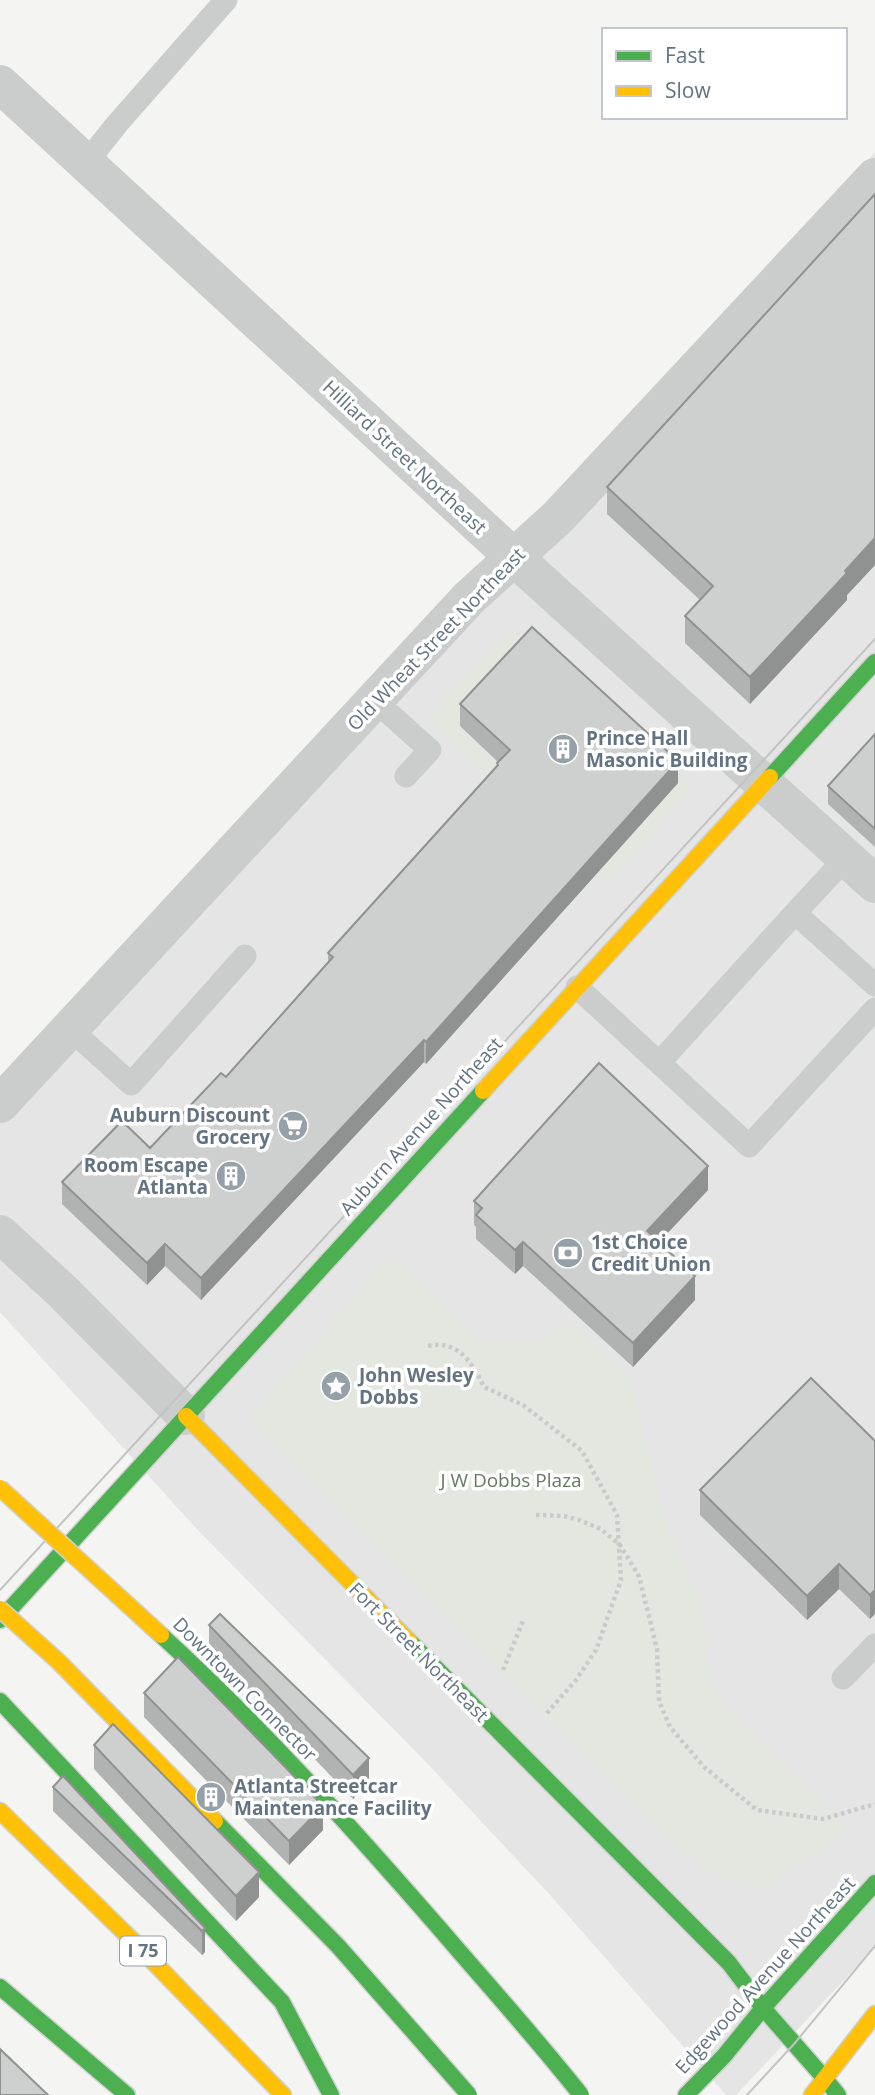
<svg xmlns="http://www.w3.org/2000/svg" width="875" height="2095" font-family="'Open Sans',sans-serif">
	<rect width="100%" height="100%" fill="#f4f4f2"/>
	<!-- built -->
	<path fill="#e4e5e4" d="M 875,152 L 875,1947 L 736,2095 L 726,2095 L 550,1895 L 423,1759 L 194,1526 L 0,1312 L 0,1107 Z"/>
	<!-- green -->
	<path fill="#e3e7e0" d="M 507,630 L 533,644 L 692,788 L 606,883 L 486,775 L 487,773 L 427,717 Z
		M 390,1255 L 477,1340 L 541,1341 L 565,1319 L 631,1377 L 666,1525 L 702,1609 L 711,1678 L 721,1701 L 850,1828 L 763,1890 L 724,1880 L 682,1851 L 251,1417 Z"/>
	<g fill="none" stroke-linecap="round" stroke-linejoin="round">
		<!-- fast casing -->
		<g stroke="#d0d2d2" stroke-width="19">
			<path id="fast" d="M 770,777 L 875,662
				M 0,1620 L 483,1091
				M 410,1642 L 729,1963 L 763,2008 L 826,2080
				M 0,1701 L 282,2002 L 331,2095
				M 0,1987 L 127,2095
				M 826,2080 L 838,2095
				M 686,2095 L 724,2056 L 763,2008 L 875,1883"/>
		</g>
		<!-- slow casing -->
		<g stroke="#d0d2d2" stroke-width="19">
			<path id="slow" d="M 483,1091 L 770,777
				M 186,1416 L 410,1642
				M 0,1811 L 131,1939 L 283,2095
				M 812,2095 L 875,2014"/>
		</g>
		<!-- path -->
		<path stroke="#cacaca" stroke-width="4.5" stroke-dasharray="3.5 3.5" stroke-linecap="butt" d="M 428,1346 C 458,1339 473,1364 484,1387 L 523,1405 L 582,1451 L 617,1515 L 621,1580 L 596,1650 L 576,1680 L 546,1714
			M 536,1515 L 564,1516 L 579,1520 L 601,1529 L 620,1545 L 639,1576 L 657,1649 L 659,1701 L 670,1727 L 704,1767 L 757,1810 L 823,1819 L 875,1804
			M 503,1670 L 523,1621"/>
		<!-- lane -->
		<path stroke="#cbcdcd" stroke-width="23" d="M 86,163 L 117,124 L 226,0
			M 374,700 L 430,750 L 406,776
			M 795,913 L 846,858
			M 577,987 L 749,1146 L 875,1009
			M 70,1029 L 131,1084 L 245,956
			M 659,1063 L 795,913 L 875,985
			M 843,1678 L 875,1645"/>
		<!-- street -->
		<path stroke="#cbcdcd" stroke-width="38" d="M 0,84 L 495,540 L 875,884
			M 0,1104 L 469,598 L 558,517 L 875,177
			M 0,1234 L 63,1292 L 186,1416"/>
		<!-- fast -->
		<use href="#fast" stroke="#4caf50" stroke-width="16"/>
		<!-- slow -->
		<use href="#slow" stroke="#ffc107" stroke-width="16"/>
		<!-- tram -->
		<path stroke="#c2c3c3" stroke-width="2" d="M 0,1590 L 875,639
			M 747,2095 L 794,2044 L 875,1946"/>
		<!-- fast-bridge casing -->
		<g stroke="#d0d1d1" stroke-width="19" stroke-linecap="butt">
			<path id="fast-bridge" d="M 161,1635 C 261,1726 351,1827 440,1929 C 487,1984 536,2038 581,2095
				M 215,1821 L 338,1946 L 469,2095"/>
		</g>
		<!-- slow-bridge casing -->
		<g stroke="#d0d1d1" stroke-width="19" stroke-linecap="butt">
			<path id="slow-bridge" d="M 0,1488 L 161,1635
				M 0,1609 L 59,1662 L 215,1821"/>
		</g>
		<!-- fast-bridge -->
		<use href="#fast-bridge" stroke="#4caf50" stroke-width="16"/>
		<!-- slow-bridge -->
		<use href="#slow-bridge" stroke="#ffc107" stroke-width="16"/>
	</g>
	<!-- wall -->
	<path fill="#b1b2b2" d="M 875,194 L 875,565 L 847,595 L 847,600 L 750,704 L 685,643 L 685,616 L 700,600 L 607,514 L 607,487 Z
		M 460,704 L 678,783 L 426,1064 L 424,1062 L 201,1300 L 165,1266 L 147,1285 L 62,1204 L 62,1182 L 150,1148 L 226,1077 L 328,963 L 328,953 L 497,767 L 497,763 L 498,762 L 460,726 Z
		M 875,734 L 875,847 L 828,804 L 828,786 Z
		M 708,1190 L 659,1242 L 695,1300 L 633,1367 L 523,1266 L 515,1274 L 476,1239 L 476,1227 L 474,1225 L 474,1201 Z
		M 875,1441 L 870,1619 L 839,1589 L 807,1620 L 700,1515 L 700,1490 Z
		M 209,1625 L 369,1782 L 353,1799 L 209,1649 Z
		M 144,1693 L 323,1830 L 289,1865 L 144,1717 Z
		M 94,1745 L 259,1897 L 236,1921 L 94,1769 Z
		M 53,1787 L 205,1928 L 205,1952 L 202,1955 L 53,1811 Z"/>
	<!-- shaded-wall -->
	<path fill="#909191" d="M 875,538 L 875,565 L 847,595 L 847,600 L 750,704 L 750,677 Z
		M 678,761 L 678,783 L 426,1064 L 426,1042 Z
		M 424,1040 L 424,1062 L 201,1300 L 201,1278 Z
		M 708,1166 L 708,1190 L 647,1255 L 647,1231 Z
		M 523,1242 L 523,1266 L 515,1274 L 515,1250 Z
		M 165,1244 L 165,1266 L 147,1285 L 147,1263 Z
		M 695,1276 L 695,1300 L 633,1367 L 633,1343 Z
		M 839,1564 L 839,1589 L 807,1620 L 807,1596 Z
		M 875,1590 L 875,1614 L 870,1619 L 870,1595 Z
		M 369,1758 L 369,1782 L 353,1799 L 353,1775 Z
		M 323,1806 L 323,1830 L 289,1865 L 289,1841 Z
		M 259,1872 L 259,1897 L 236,1921 L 236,1896 Z
		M 205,1928 L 205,1952 L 202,1955 L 202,1931 Z"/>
	<!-- building -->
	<path fill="#cecfcf" stroke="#909191" stroke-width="2" d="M 875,194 L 875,538 L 845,571 L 847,573 L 750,677 L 685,616 L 713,586 L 607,487 Z
		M 532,627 L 678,761 L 426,1042 L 424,1040 L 201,1278 L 165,1244 L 147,1263 L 62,1182 L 122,1121 L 150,1148 L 221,1073 L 226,1077 L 333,957 L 328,953 L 498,765 L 497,763 L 510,750 L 460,704 Z
		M 875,734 L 875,829 L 828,786 Z
		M 599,1063 L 708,1166 L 647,1231 L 695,1276 L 633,1343 L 523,1242 L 515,1250 L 476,1215 L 482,1208 L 474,1201 Z
		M 811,1378 L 875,1441 L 875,1590 L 870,1595 L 839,1564 L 807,1596 L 700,1490 Z
		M 220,1614 L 369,1758 L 353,1775 L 209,1625 Z
		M 178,1657 L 323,1806 L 289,1841 L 144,1693 Z
		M 113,1724 L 259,1872 L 236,1896 L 94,1745 Z
		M 63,1776 L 205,1928 L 202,1931 L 53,1787 Z
		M 0,2049 L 48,2095 L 0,2095 Z"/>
	<!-- icons -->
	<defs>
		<g id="building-disc" transform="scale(1.575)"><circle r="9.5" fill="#96a0a9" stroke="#fff"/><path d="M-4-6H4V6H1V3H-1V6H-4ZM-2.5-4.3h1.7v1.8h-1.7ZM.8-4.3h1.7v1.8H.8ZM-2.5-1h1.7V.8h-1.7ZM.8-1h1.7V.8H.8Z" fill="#fff"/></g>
		<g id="supermarket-disc" transform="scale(1.575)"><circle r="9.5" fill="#96a0a9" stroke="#fff"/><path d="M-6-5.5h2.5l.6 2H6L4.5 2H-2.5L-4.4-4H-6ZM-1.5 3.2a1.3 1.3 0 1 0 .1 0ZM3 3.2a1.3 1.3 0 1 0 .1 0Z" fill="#fff"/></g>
		<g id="bank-disc" transform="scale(1.575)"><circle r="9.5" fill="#96a0a9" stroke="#fff"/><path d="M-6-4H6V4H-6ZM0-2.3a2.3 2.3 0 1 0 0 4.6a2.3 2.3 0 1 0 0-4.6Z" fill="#fff"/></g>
		<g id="sight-disc" transform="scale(1.575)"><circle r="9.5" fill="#96a0a9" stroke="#fff"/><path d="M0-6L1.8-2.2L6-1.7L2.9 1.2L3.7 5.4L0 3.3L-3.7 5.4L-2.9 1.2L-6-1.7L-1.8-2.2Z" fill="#fff"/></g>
	</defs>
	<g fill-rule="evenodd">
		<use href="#building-disc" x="563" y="749"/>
		<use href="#supermarket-disc" x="293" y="1126"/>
		<use href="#building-disc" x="231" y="1176"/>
		<use href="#bank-disc" x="568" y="1253"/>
		<use href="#sight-disc" x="336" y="1386"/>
		<use href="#building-disc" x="211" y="1797"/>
	</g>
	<g text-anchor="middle" stroke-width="7" stroke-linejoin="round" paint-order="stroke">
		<!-- shield labels -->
		<rect fill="#fff" stroke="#929da8" stroke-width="2" x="120" y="1936.5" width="46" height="29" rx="5"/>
		<g font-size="18" font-weight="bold" fill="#647382">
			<text x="143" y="1957">I 75</text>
		</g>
		<!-- street labels -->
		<g font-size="19" fill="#647382" stroke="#fff">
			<text transform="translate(405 457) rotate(43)" y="7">Hilliard Street Northeast</text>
			<text transform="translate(436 639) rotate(-46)" y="7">Old Wheat Street Northeast</text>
			<text transform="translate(421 1126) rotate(-48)" y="7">Auburn Avenue Northeast</text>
			<text transform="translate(419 1652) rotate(45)" y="7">Fort Street Northeast</text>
			<text transform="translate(245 1689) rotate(45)" y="7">Downtown Connector</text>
			<text transform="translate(765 1975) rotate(-48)" y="7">Edgewood Avenue Northeast</text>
		</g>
		<!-- poi labels -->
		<g font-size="19" font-weight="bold" fill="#647382" stroke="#fff" text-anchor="start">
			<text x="586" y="745">Prince Hall<tspan x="586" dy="22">Masonic Building</tspan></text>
			<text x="270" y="1122" text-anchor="end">Auburn Discount<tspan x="270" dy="22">Grocery</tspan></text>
			<text x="208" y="1172" text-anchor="end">Room Escape<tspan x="208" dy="22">Atlanta</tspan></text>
			<text x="591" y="1249">1st Choice<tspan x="591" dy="22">Credit Union</tspan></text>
			<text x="359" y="1382">John Wesley<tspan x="359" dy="22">Dobbs</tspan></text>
			<text x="234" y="1793">Atlanta Streetcar<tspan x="234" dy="22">Maintenance Facility</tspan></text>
		</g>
		<!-- park labels -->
		<g font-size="19" fill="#667963" stroke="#fff">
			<text x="511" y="1487">J W Dobbs Plaza</text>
		</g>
	</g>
	<!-- legend -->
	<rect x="602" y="28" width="245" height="91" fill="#ffffff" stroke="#c1c7cd" stroke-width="2"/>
	<rect x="616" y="51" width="35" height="10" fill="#4caf50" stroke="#c1c7cd" stroke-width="2"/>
	<text x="665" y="63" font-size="21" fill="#647382">Fast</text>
	<rect x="616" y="86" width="35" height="10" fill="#ffc107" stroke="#c1c7cd" stroke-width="2"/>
	<text x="665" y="98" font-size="21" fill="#647382">Slow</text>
</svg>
